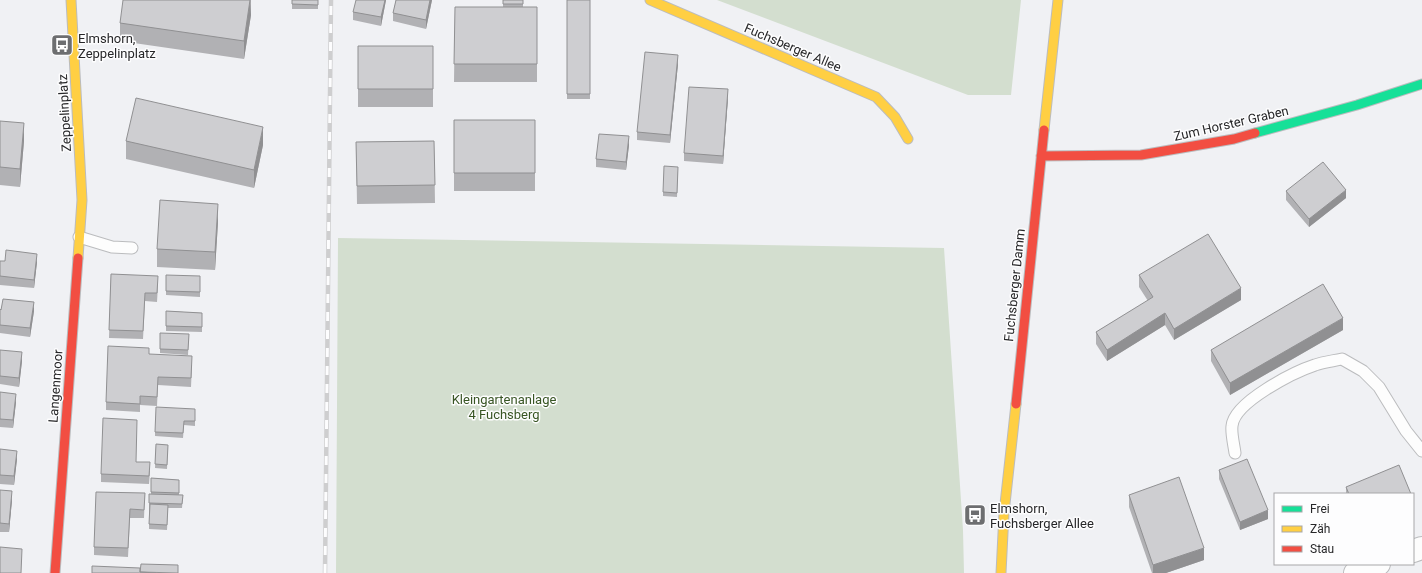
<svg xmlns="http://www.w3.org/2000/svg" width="1422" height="573" font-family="Roboto,sans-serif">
	<rect width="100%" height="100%" fill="#f0f1f4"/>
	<!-- green -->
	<path fill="#d3decf" d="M 717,0 L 1021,0 L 1011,95 L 968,95 Z
		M 338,238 L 944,248 L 963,530 L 964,573 L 336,573 Z"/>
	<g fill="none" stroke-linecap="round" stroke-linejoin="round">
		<!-- lane casing -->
		<g stroke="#bbbcbe" stroke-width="13">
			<path id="lane" d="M 79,237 L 112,247 L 132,248
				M 1235,453 C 1234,445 1231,434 1232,426 C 1234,402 1294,372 1315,365 C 1323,362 1333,361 1342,359 L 1363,371 L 1379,387 L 1406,431 L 1422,451"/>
		</g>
		<!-- street casing -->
		<g stroke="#bbbcbe" stroke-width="24">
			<path id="street" d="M 1413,551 L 1422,548
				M 1355,573 L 1379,564"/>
		</g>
		<!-- fast casing -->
		<g stroke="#bbbcbe" stroke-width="11">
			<path id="fast" d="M 1255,133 L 1357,105 L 1422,84"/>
		</g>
		<!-- slow casing -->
		<g stroke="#bbbcbe" stroke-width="11">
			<path id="slow" d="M 71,0 L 82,200 L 78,258
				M 650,0 L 876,97 L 895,117 L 908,139
				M 1044,130 L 1058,0
				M 1001,573 L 1004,513 L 1016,404"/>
		</g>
		<!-- jam casing -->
		<g stroke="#bbbcbe" stroke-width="11">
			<path id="jam" d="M 1041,156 L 1141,155 L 1234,139 L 1255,133
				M 1016,404 L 1044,130
				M 55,573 L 78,258"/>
		</g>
		<!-- lane -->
		<use href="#lane" stroke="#fdfdfd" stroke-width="11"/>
		<!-- street -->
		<use href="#street" stroke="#fdfdfd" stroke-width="22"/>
		<!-- fast -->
		<use href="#fast" stroke="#16e098" stroke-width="9"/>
		<!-- slow -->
		<use href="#slow" stroke="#ffcf43" stroke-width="9"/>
		<!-- jam -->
		<use href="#jam" stroke="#f24e42" stroke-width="9"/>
		<!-- rail casing -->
		<g stroke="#cececf" stroke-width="4.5">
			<path id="rail" d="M 325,573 L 331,0"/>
		</g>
		<!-- rail -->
		<use href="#rail" stroke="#fdfdfe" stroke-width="3" stroke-dasharray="9" stroke-linecap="butt"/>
	</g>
	<!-- wall -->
	<path fill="#b1b1b4" d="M 251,0 L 251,15 L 244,59 L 120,41 L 120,23 Z
		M 292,0 L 318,0 L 318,9 L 292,9 Z
		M 386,0 L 381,26 L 353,20 L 353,12 Z
		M 396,0 L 432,0 L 426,29 L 393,21 L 393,13 Z
		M 503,0 L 523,0 L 523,7 L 537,7 L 537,82 L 454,82 L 455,7 L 503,7 Z
		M 567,0 L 590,0 L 590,99 L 567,99 Z
		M 358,46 L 433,46 L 433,107 L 358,107 Z
		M 678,64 L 670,143 L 637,140 L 637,132 Z
		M 728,98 L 723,164 L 684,161 L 684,153 Z
		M 454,120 L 535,120 L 535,191 L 454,191 Z
		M 0,121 L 24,141 L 20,187 L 0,185 Z
		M 126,141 L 263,145 L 254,188 L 126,159 Z
		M 434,141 L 435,203 L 357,204 L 356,142 Z
		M 629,145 L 626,170 L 596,167 L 596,159 Z
		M 678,171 L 677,197 L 663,196 L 663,192 Z
		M 1286,191 L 1346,198 L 1309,227 L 1286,200 Z
		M 218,222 L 215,270 L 157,267 L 157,249 Z
		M 0,261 L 37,262 L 34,288 L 0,285 Z
		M 111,274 L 158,285 L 157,302 L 145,301 L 143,339 L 109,338 Z
		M 1139,275 L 1241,300 L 1174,340 L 1165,325 L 1107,361 L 1096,344 L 1096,332 L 1148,301 L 1139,287 Z
		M 200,276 L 200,297 L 166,295 L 166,291 Z
		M 0,309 L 34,311 L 30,337 L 0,333 Z
		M 166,311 L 202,313 L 202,332 L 166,331 Z
		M 1343,330 L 1230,395 L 1211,361 L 1211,350 Z
		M 189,334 L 188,355 L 160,353 L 160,349 Z
		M 0,350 L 22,361 L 19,387 L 0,384 Z
		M 149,354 L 192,365 L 191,387 L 158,385 L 157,406 L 140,405 L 140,412 L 106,410 L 106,402 Z
		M 0,392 L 16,402 L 13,428 L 0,427 Z
		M 195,409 L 195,426 L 184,425 L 183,438 L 155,436 L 155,432 Z
		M 156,444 L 168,445 L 167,469 L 155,468 Z
		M 0,449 L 17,459 L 14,485 L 0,484 Z
		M 1219,470 L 1268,519 L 1240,530 L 1219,479 Z
		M 150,471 L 149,484 L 101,482 L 101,474 Z
		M 151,478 L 179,480 L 179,495 L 183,495 L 182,508 L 168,508 L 167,530 L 149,529 L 149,494 L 151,494 Z
		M 1346,487 L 1411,494 L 1346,494 Z
		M 0,490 L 12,500 L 9,532 L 0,532 Z
		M 145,493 L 144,518 L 130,518 L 128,557 L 94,555 L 94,547 Z
		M 1129,495 L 1204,560 L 1166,573 L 1152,573 L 1129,507 Z"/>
	<!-- shaded-wall -->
	<path fill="#909092" d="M 250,0 L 251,15 L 244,59 L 244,41 Z
		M 385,0 L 386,0 L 381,26 L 381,17 Z
		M 430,0 L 432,0 L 426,29 L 426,20 Z
		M 678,55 L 678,64 L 670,143 L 670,135 Z
		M 728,89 L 728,98 L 723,164 L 723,156 Z
		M 24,123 L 24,141 L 20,187 L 20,169 Z
		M 263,127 L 263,145 L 254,188 L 254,170 Z
		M 629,136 L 629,145 L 626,170 L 626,162 Z
		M 1346,190 L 1346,198 L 1309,227 L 1309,219 Z
		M 218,204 L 218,222 L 215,270 L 215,252 Z
		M 37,254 L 37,262 L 34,288 L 34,280 Z
		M 1241,288 L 1241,300 L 1174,340 L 1174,329 Z
		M 34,302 L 34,311 L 30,337 L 30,328 Z
		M 1165,313 L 1165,325 L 1107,361 L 1107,350 Z
		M 1343,318 L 1343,330 L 1230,395 L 1230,383 Z
		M 22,352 L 22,361 L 19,387 L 19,378 Z
		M 16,394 L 16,402 L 13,428 L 13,420 Z
		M 17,451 L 17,459 L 14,485 L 14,476 Z
		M 12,491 L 12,500 L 9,532 L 9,524 Z
		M 1268,510 L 1268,519 L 1240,530 L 1240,522 Z
		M 1204,548 L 1204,560 L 1166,573 L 1153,573 L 1153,565 Z"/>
	<!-- building -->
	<path fill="#ceced1" stroke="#909092" d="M 123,0 L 250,0 L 244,41 L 120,23 Z
		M 292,0 L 318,0 L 318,5 L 292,4 Z
		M 356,0 L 385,0 L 381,17 L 353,12 Z
		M 396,0 L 430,0 L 426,20 L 393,13 Z
		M 503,0 L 523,0 L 523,4 L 503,4 Z
		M 567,0 L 590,0 L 590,94 L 567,94 Z
		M 455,7 L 537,7 L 537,64 L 454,64 Z
		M 358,46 L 433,46 L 433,89 L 358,89 Z
		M 645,52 L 678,55 L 670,135 L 637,132 Z
		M 689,87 L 728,89 L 723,156 L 684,153 Z
		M 136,98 L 263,127 L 254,170 L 126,141 Z
		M 454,120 L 535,120 L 535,173 L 454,173 Z
		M 0,121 L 24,123 L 20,169 L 0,167 Z
		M 599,134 L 629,136 L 626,162 L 596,159 Z
		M 434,141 L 435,185 L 357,186 L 356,142 Z
		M 1323,162 L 1346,190 L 1309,219 L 1286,191 Z
		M 664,166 L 678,167 L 677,193 L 663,192 Z
		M 160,200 L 218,204 L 215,252 L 157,249 Z
		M 1208,234 L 1241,288 L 1174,329 L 1165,313 L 1107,350 L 1096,332 L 1153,297 L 1139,275 Z
		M 6,250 L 37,254 L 34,280 L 0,276 L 0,261 L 5,261 Z
		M 111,274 L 158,276 L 157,293 L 145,293 L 143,331 L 109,330 Z
		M 166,275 L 200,276 L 200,292 L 166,291 Z
		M 1323,284 L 1343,318 L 1230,383 L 1211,350 Z
		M 3,299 L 34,302 L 30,328 L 0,325 L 0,309 L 1,310 Z
		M 166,311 L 202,313 L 202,327 L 166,326 Z
		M 160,333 L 189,334 L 188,350 L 160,349 Z
		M 108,346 L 149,348 L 149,354 L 192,356 L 191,378 L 158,377 L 157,397 L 140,396 L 140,404 L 106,402 Z
		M 0,350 L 22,352 L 19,378 L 0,376 Z
		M 0,392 L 16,394 L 13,420 L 0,419 Z
		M 156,407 L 195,409 L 195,421 L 184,421 L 183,433 L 155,432 Z
		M 103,418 L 137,420 L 136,462 L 150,462 L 149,476 L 101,474 Z
		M 156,444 L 168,445 L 167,465 L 155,464 Z
		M 0,449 L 17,451 L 14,476 L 0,475 Z
		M 1247,459 L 1268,510 L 1240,522 L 1219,470 Z
		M 1399,465 L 1411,494 L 1349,494 L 1346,487 Z
		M 1179,477 L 1204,548 L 1153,565 L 1129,495 Z
		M 151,478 L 179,480 L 179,493 L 151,492 Z
		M 0,490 L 12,491 L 9,524 L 0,523 Z
		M 96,492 L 145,493 L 144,510 L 130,509 L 128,548 L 94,547 Z
		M 149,494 L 183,495 L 182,504 L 149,503 Z
		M 150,504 L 168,505 L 167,525 L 149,524 Z
		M 0,547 L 22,549 L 21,573 L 0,573 Z
		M 141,564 L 178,565 L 178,573 L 140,572 Z
		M 92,566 L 140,568 L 140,572 L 156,573 L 92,573 Z"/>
	<!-- icons -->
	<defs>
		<g id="bus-square" transform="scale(1.15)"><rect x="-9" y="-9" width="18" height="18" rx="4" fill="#6d6e70" stroke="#fdfdfe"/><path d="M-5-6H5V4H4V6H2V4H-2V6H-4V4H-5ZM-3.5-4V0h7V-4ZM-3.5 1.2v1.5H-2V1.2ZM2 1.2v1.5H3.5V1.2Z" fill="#fff"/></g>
	</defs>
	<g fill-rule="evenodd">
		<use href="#bus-square" x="62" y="45"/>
		<use href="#bus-square" x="975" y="515"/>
	</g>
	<g text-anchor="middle" stroke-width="3" stroke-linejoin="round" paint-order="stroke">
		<!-- poi labels -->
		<g font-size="13" fill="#272729" stroke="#fdfdfe" text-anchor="start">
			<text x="78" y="43">Elmshorn,<tspan x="78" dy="15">Zeppelinplatz</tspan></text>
			<text x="990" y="513">Elmshorn,<tspan x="990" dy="15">Fuchsberger Allee</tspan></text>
		</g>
		<!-- street labels -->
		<g font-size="13" fill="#272729" stroke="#fdfdfe">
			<text transform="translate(793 47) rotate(23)" y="5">Fuchsberger Allee</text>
			<text transform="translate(64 113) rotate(-93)" y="5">Zeppelinplatz</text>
			<text transform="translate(1231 123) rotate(-13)" y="5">Zum Horster Graben</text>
			<text transform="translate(1014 285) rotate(-84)" y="5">Fuchsberger Damm</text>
			<text transform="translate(55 386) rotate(-86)" y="5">Langenmoor</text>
		</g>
		<!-- park labels -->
		<g font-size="13" fill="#385524" stroke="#fdfdfe">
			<text x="504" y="404">Kleingartenanlage<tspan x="504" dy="15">4 Fuchsberg</tspan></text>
		</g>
	</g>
	<!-- legend -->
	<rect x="1274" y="493" width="140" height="72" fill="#fdfdfe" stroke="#a7a7a9"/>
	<rect x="1282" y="506" width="20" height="6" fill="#16e098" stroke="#a7a7a9"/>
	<text x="1310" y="513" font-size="12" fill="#272729">Frei</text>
	<rect x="1282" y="526" width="20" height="6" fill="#ffcf43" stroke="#a7a7a9"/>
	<text x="1310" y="533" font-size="12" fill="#272729">Zäh</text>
	<rect x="1282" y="546" width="20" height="6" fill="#f24e42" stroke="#a7a7a9"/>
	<text x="1310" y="553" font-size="12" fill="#272729">Stau</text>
</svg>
